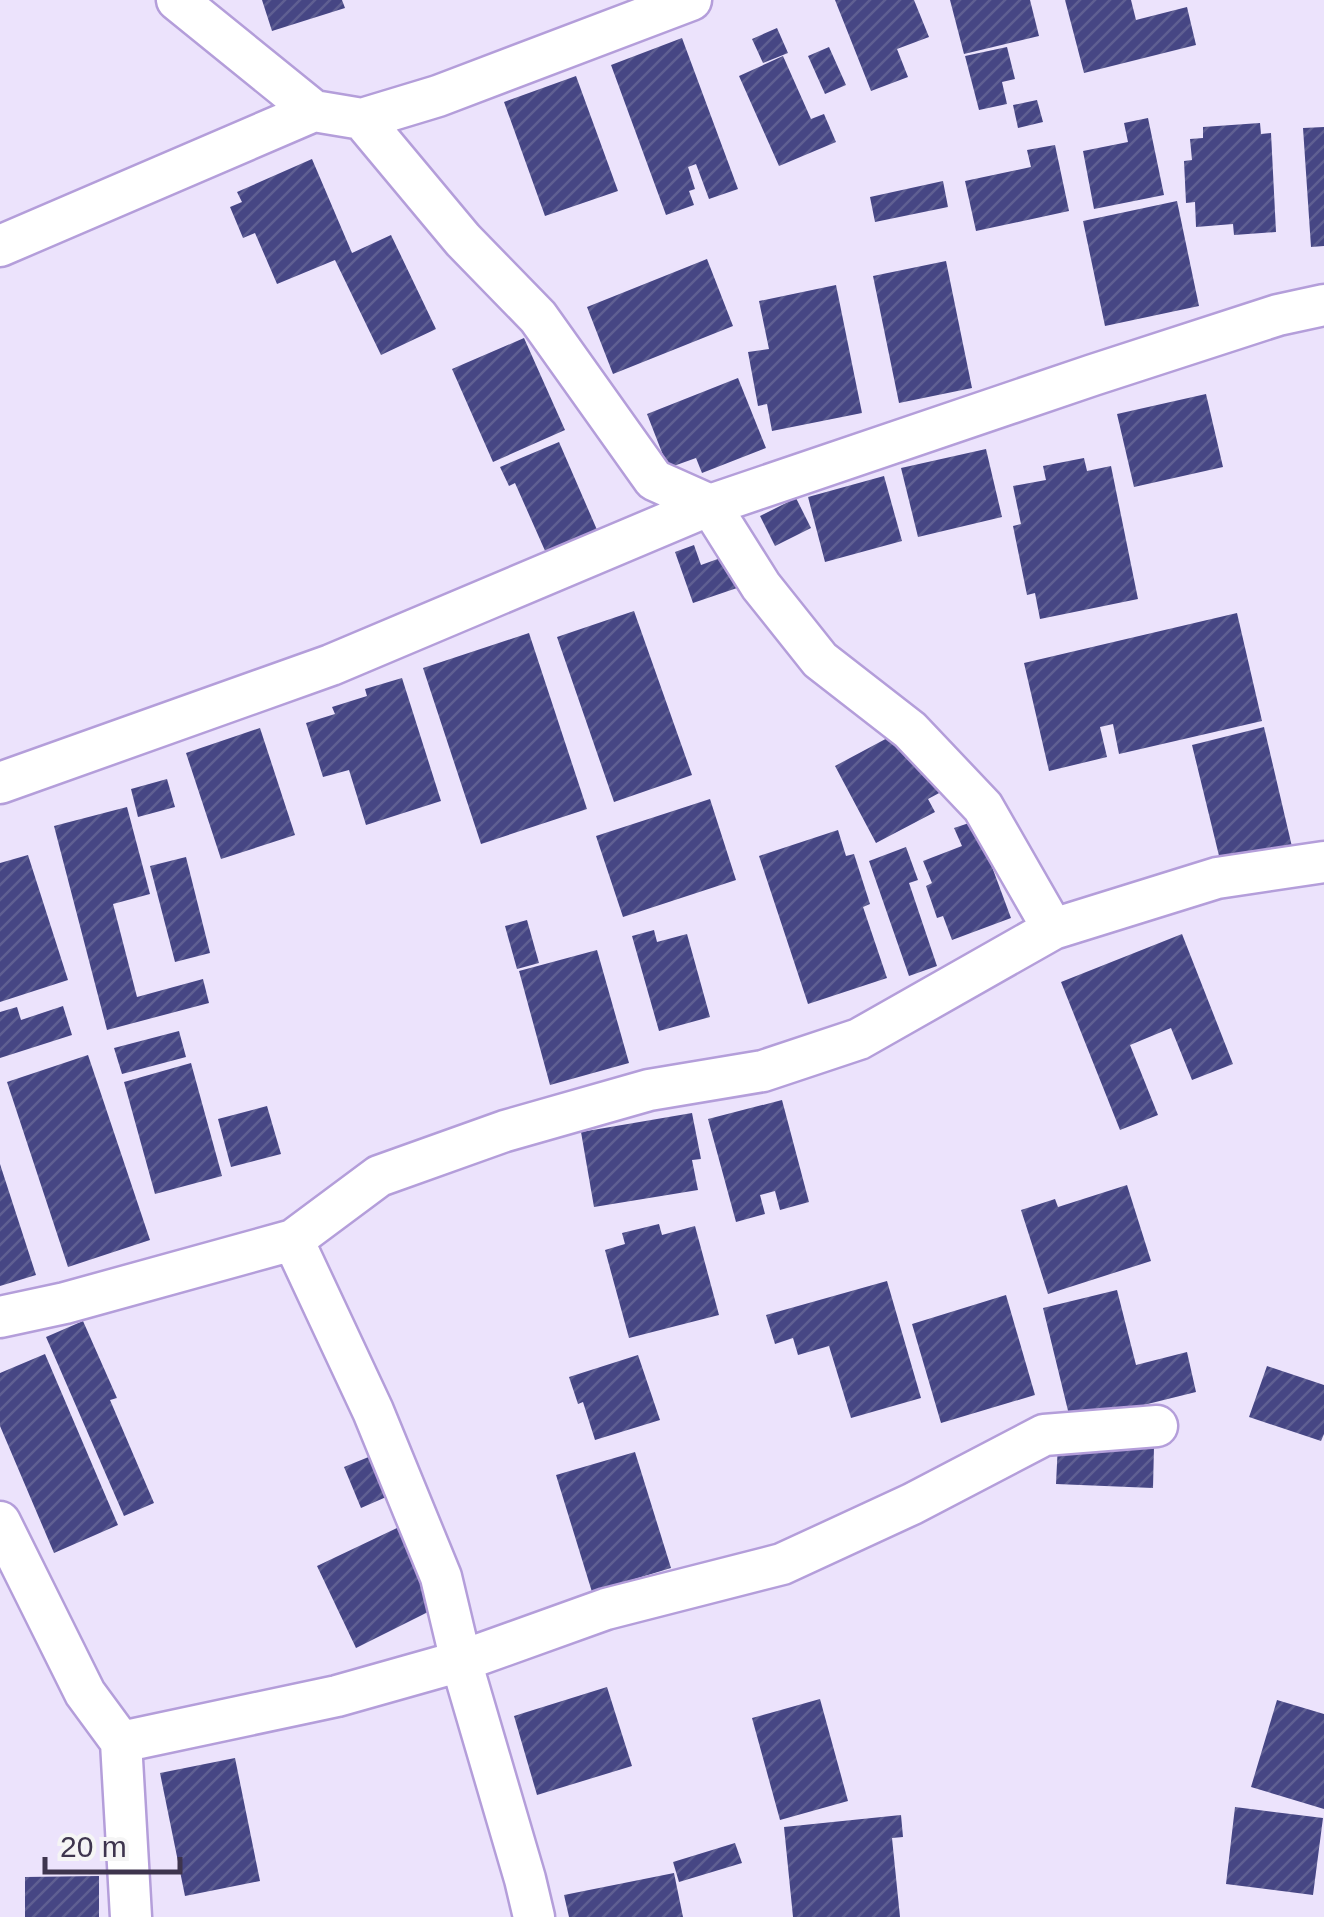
<svg xmlns="http://www.w3.org/2000/svg" width="1324" height="1917" font-family="Helvetica,sans-serif">
	<defs>
		<pattern id="building-hatch" width="6" height="6" patternUnits="userSpaceOnUse" patternTransform="scale(2.5)"><rect width="6" height="6" fill="#464684"/><path d="M-1 1l2-2M0 6l6-6M5 7l2-2" fill="none" stroke="#5f5f92"/></pattern>
	</defs>
	<rect width="100%" height="100%" fill="#ece3fc"/>
	<!-- building -->
	<path fill="url(#building-hatch)" d="M 262,0 L 342,0 L 345,8 L 272,31 Z
		M 835,0 L 914,0 L 929,37 L 897,49 L 908,77 L 871,91 Z
		M 950,0 L 1030,0 L 1039,36 L 964,54 Z
		M 1065,0 L 1131,0 L 1136,20 L 1187,7 L 1196,45 L 1084,73 Z
		M 777,28 L 788,53 L 763,63 L 752,39 Z
		M 682,38 L 738,189 L 709,199 L 696,164 L 688,167 L 695,189 L 689,191 L 694,205 L 666,215 L 611,65 Z
		M 829,47 L 846,85 L 825,94 L 808,56 Z
		M 1007,47 L 1015,79 L 1002,82 L 1007,104 L 979,110 L 965,56 Z
		M 783,56 L 811,119 L 824,114 L 836,142 L 779,166 L 739,76 Z
		M 576,76 L 618,191 L 545,216 L 504,102 Z
		M 1037,100 L 1043,122 L 1018,128 L 1013,105 Z
		M 1148,118 L 1164,195 L 1094,209 L 1083,151 L 1128,142 L 1124,123 Z
		M 1260,123 L 1261,134 L 1271,133 L 1276,232 L 1234,235 L 1233,224 L 1196,227 L 1195,202 L 1186,203 L 1184,161 L 1192,160 L 1190,139 L 1203,138 L 1203,127 Z
		M 1324,127 L 1324,246 L 1311,247 L 1303,128 Z
		M 1055,145 L 1069,211 L 976,231 L 965,181 L 1031,167 L 1027,150 Z
		M 312,159 L 352,253 L 391,235 L 436,329 L 381,355 L 335,260 L 277,284 L 255,233 L 243,238 L 230,207 L 242,202 L 237,192 Z
		M 943,181 L 948,207 L 875,222 L 870,197 Z
		M 1177,201 L 1199,306 L 1105,326 L 1083,221 Z
		M 707,259 L 733,326 L 613,374 L 587,307 Z
		M 946,261 L 972,388 L 899,403 L 873,276 Z
		M 836,285 L 862,413 L 772,431 L 767,404 L 758,406 L 748,352 L 769,349 L 759,301 Z
		M 524,338 L 565,430 L 493,462 L 452,369 Z
		M 738,378 L 766,448 L 702,473 L 696,458 L 668,468 L 647,414 Z
		M 1206,394 L 1223,467 L 1134,487 L 1117,414 Z
		M 559,442 L 601,539 L 550,562 L 515,483 L 509,486 L 500,467 Z
		M 986,449 L 1002,517 L 918,537 L 901,468 Z
		M 1084,458 L 1087,471 L 1111,466 L 1138,599 L 1040,619 L 1035,593 L 1027,595 L 1013,526 L 1021,524 L 1013,486 L 1046,480 L 1043,466 Z
		M 884,476 L 902,541 L 825,562 L 808,497 Z
		M 796,498 L 811,528 L 775,546 L 760,516 Z
		M 694,545 L 701,565 L 726,556 L 737,588 L 693,603 L 675,552 Z
		M 634,611 L 692,775 L 614,802 L 557,637 Z
		M 1237,613 L 1262,721 L 1119,754 L 1113,724 L 1100,727 L 1107,757 L 1049,771 L 1024,663 Z
		M 529,633 L 587,809 L 481,844 L 423,668 Z
		M 402,678 L 441,801 L 366,825 L 349,770 L 323,777 L 306,723 L 335,714 L 332,707 L 367,696 L 365,689 Z
		M 1264,727 L 1293,851 L 1222,868 L 1192,745 Z
		M 260,728 L 295,835 L 221,859 L 186,753 Z
		M 893,735 L 906,758 L 919,751 L 941,792 L 928,799 L 935,812 L 876,843 L 835,766 Z
		M 167,779 L 175,807 L 138,817 L 131,789 Z
		M 710,799 L 736,880 L 623,917 L 596,836 Z
		M 127,807 L 150,894 L 113,904 L 137,997 L 203,979 L 209,1003 L 107,1030 L 54,826 Z
		M 975,821 L 1011,918 L 952,940 L 943,916 L 937,918 L 926,886 L 932,883 L 923,861 L 962,846 L 954,828 Z
		M 838,830 L 846,856 L 854,854 L 870,904 L 863,907 L 887,978 L 808,1004 L 759,856 Z
		M 906,847 L 918,880 L 909,883 L 937,966 L 909,976 L 869,861 Z
		M 28,855 L 68,980 L 0,1002 L 0,863 Z
		M 186,857 L 210,953 L 175,962 L 150,866 Z
		M 527,920 L 539,963 L 517,969 L 505,926 Z
		M 654,930 L 657,942 L 687,934 L 710,1017 L 659,1031 L 632,936 Z
		M 1182,934 L 1233,1064 L 1192,1080 L 1171,1028 L 1130,1045 L 1158,1115 L 1120,1130 L 1061,982 Z
		M 597,950 L 629,1063 L 550,1085 L 519,971 Z
		M 63,1006 L 72,1035 L 0,1058 L 0,1012 L 17,1007 L 21,1020 Z
		M 179,1031 L 186,1057 L 122,1074 L 114,1048 Z
		M 88,1055 L 150,1240 L 68,1267 L 7,1082 Z
		M 191,1063 L 222,1176 L 155,1194 L 124,1082 Z
		M 782,1100 L 809,1202 L 780,1210 L 775,1191 L 760,1195 L 765,1214 L 736,1222 L 708,1119 Z
		M 267,1106 L 281,1154 L 231,1167 L 218,1119 Z
		M 692,1113 L 701,1159 L 692,1160 L 698,1190 L 594,1207 L 581,1132 Z
		M 0,1164 L 36,1275 L 0,1286 Z
		M 1127,1185 L 1151,1261 L 1048,1294 L 1021,1210 L 1055,1199 L 1058,1207 Z
		M 659,1224 L 662,1235 L 695,1226 L 719,1315 L 629,1338 L 605,1250 L 625,1244 L 622,1233 Z
		M 887,1281 L 921,1398 L 851,1418 L 829,1346 L 798,1355 L 793,1338 L 775,1344 L 766,1315 Z
		M 1117,1290 L 1136,1365 L 1187,1352 L 1196,1392 L 1071,1423 L 1043,1308 Z
		M 1006,1295 L 1035,1395 L 941,1423 L 912,1324 Z
		M 83,1321 L 117,1398 L 110,1400 L 154,1503 L 124,1516 L 46,1337 Z
		M 45,1354 L 118,1525 L 54,1553 L 0,1426 L 0,1373 Z
		M 638,1355 L 660,1420 L 595,1440 L 583,1402 L 578,1404 L 569,1377 Z
		M 1267,1366 L 1324,1385 L 1324,1434 L 1321,1441 L 1249,1417 Z
		M 1058,1443 L 1154,1447 L 1153,1488 L 1056,1484 Z
		M 635,1452 L 671,1568 L 592,1592 L 556,1475 Z
		M 376,1454 L 393,1494 L 361,1508 L 344,1467 Z
		M 397,1528 L 436,1608 L 356,1648 L 317,1566 Z
		M 607,1687 L 632,1766 L 537,1795 L 514,1716 Z
		M 820,1699 L 848,1801 L 780,1820 L 752,1718 Z
		M 1277,1700 L 1324,1714 L 1324,1809 L 1251,1787 Z
		M 235,1758 L 260,1881 L 185,1896 L 160,1773 Z
		M 1235,1807 L 1323,1818 L 1313,1895 L 1226,1884 Z
		M 901,1815 L 903,1837 L 892,1838 L 900,1917 L 793,1917 L 784,1827 Z
		M 735,1843 L 742,1863 L 679,1882 L 673,1862 Z
		M 674,1873 L 683,1917 L 569,1917 L 564,1895 Z
		M 99,1876 L 99,1917 L 25,1917 L 25,1877 Z"/>
	<g fill="none" stroke-linecap="round" stroke-linejoin="round">
		<!-- minor casing -->
		<g stroke="#b49eda" stroke-width="45">
			<path id="minor" d="M 177,0 L 314,111 L 362,119 L 463,240 L 538,317 L 654,480 L 710,505 L 761,586 L 820,660 L 910,730 L 983,807 L 1053,929
				M 362,119 L 438,96 L 691,0
				M 0,246 L 314,111
				M 0,783 L 331,665 L 710,505 L 1093,375 L 1278,315 L 1324,305
				M 293,1240 L 373,1411 L 441,1577 L 461,1661 L 525,1879 L 534,1917
				M 0,1317 L 65,1303 L 293,1240 L 379,1176 L 505,1131 L 649,1090 L 763,1071 L 859,1039 L 1053,929 L 1217,878 L 1324,862
				M 0,1522 L 85,1693 L 121,1742 L 131,1917
				M 121,1742 L 337,1696 L 461,1661 L 606,1609 L 782,1564 L 912,1504 L 1044,1435 L 1157,1426"/>
		</g>
		<!-- minor -->
		<use href="#minor" stroke="#fff" stroke-width="40"/>
	</g>
	<!-- scale -->
	<path d="M45 1857v15h135v-15" fill="none" stroke="#3e354e" stroke-width="5"/>
	<text x="60" y="1857" font-size="30" fill="#3e354e" stroke="#f5f5f5" stroke-width="8" paint-order="stroke">20 m</text>
</svg>
